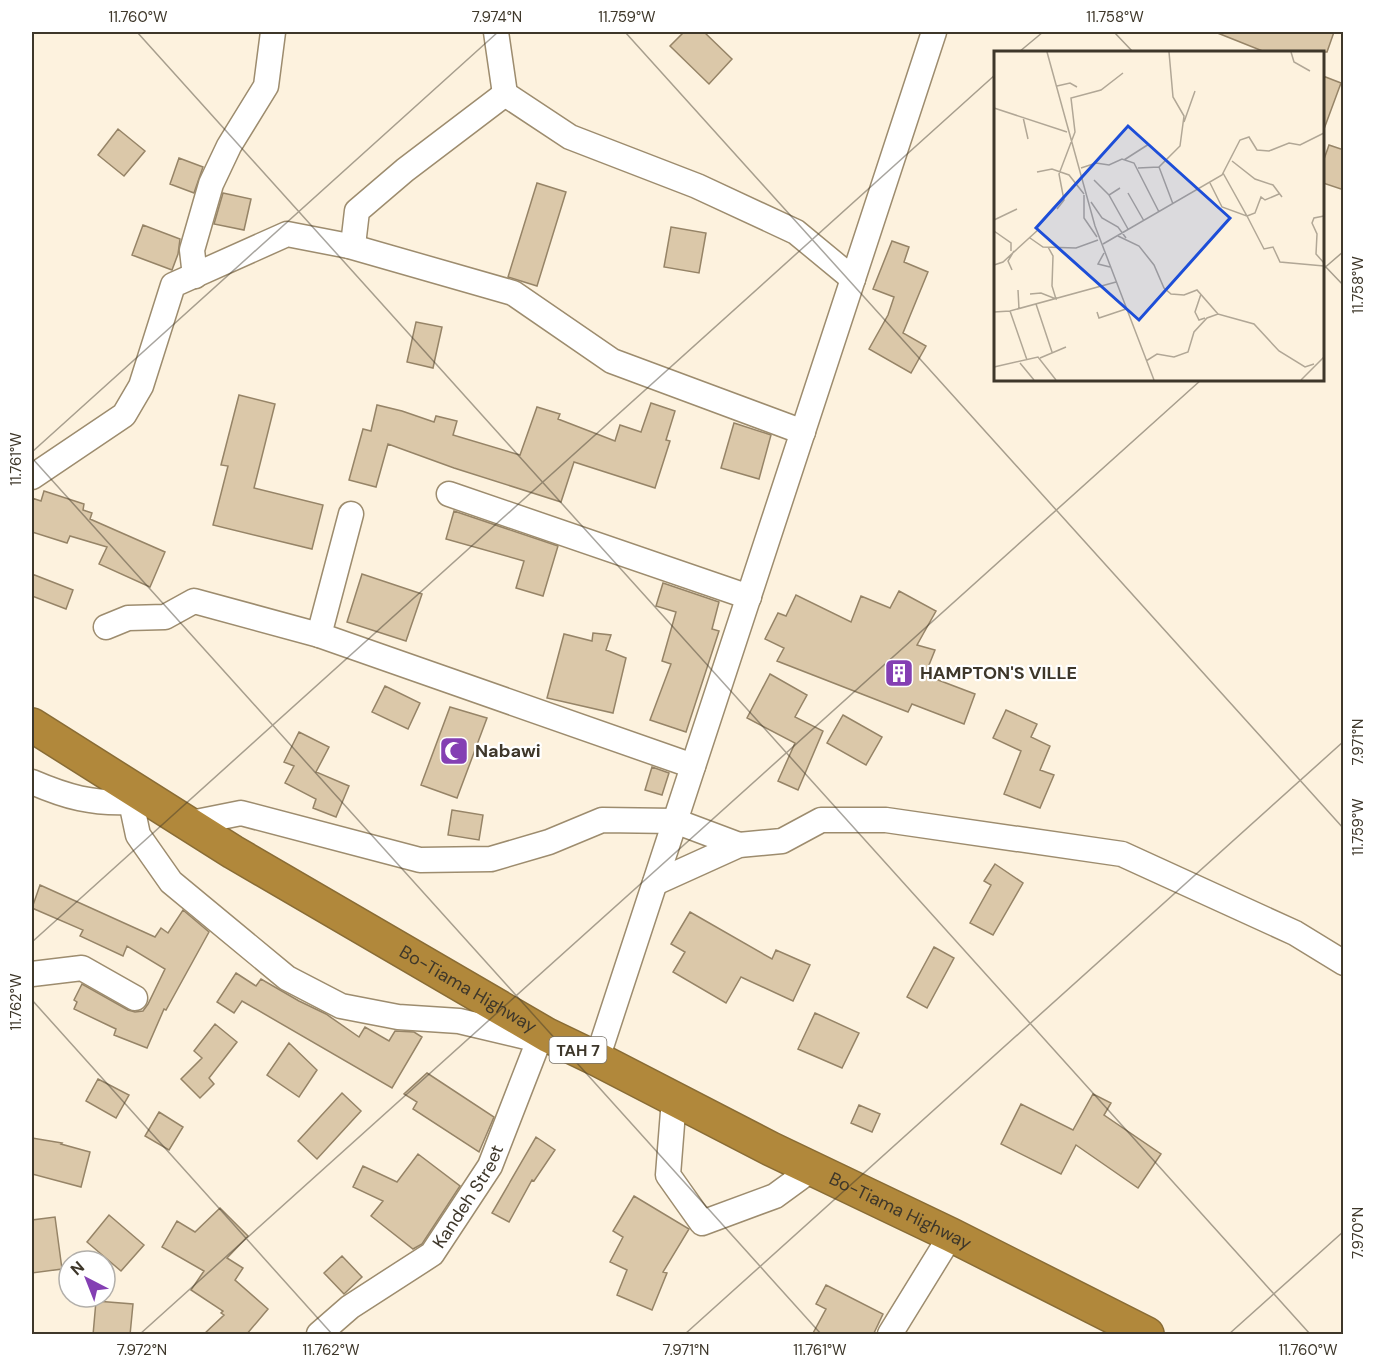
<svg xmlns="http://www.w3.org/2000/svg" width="1375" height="1366" font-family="'DM Sans',sans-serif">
	<rect width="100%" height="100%" fill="#fdf2de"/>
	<!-- building -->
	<path fill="#dbc8a9" stroke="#968467" stroke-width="1.5" d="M 684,32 L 704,32 L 732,59 L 709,84 L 670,46 Z
		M 1215,32 L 1334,32 L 1327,52 L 1265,52 Z
		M 1323,76 L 1341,83 L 1324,129 L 1323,129 Z
		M 118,129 L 145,151 L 124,176 L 98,155 Z
		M 1329,145 L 1344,150 L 1344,190 L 1323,183 L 1323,162 Z
		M 179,158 L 203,167 L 194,193 L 170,184 Z
		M 537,183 L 566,192 L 537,286 L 508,277 Z
		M 223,193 L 251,199 L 244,230 L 214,224 Z
		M 143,225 L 180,239 L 178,254 L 172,270 L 132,255 Z
		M 671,227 L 706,233 L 699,273 L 664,267 Z
		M 892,241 L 909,247 L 904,262 L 928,272 L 903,333 L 926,346 L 911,373 L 869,349 L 888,315 L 894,297 L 873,289 Z
		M 416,322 L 442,327 L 433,368 L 407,362 Z
		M 239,395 L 275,404 L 254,488 L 323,505 L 312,549 L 213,525 L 228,466 L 221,465 Z
		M 651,403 L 675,411 L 666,440 L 670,441 L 655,488 L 574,462 L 561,502 L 454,468 L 388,444 L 376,487 L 349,480 L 363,429 L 371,431 L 377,405 L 402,411 L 434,422 L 436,416 L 457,421 L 453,435 L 520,455 L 537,407 L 560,414 L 558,419 L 615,441 L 620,425 L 641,432 Z
		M 734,423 L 771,435 L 759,479 L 721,468 Z
		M 44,491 L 84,504 L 83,510 L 92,513 L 90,519 L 165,552 L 150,587 L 99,564 L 107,547 L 70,536 L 67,543 L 32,532 L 32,498 L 41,501 Z
		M 454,511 L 558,546 L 543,596 L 516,588 L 524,561 L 446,539 Z
		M 32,574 L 73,590 L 66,609 L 32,596 Z
		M 362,574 L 422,594 L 406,641 L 347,622 Z
		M 663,583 L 719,602 L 712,629 L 719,631 L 686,732 L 650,720 L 671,664 L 662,661 L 676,612 L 656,606 Z
		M 899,591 L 936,611 L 917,645 L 935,650 L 925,675 L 975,694 L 964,724 L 912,704 L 908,712 L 777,661 L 784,648 L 765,639 L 778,613 L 786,616 L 796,595 L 851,622 L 861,596 L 890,608 Z
		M 593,633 L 611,635 L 606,650 L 626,658 L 613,713 L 547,698 L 564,634 L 592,641 Z
		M 770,674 L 807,695 L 795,717 L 823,731 L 798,790 L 778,781 L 795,743 L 747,718 Z
		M 385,686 L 420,703 L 408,729 L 372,712 Z
		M 450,707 L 487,718 L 457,798 L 421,785 Z
		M 1006,710 L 1037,724 L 1031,737 L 1050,746 L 1040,770 L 1054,775 L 1040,808 L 1004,794 L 1021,751 L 993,738 Z
		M 843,715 L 882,737 L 866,765 L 827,743 Z
		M 299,732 L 329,747 L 316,772 L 349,786 L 336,817 L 313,808 L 316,799 L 285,783 L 294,766 L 284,762 Z
		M 652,767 L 669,773 L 662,795 L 645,790 Z
		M 452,810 L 483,815 L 479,840 L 448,835 Z
		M 995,864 L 1023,883 L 993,935 L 970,923 L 991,885 L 984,881 Z
		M 40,885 L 155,937 L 161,928 L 168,933 L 183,910 L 209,932 L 166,1010 L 164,1009 L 147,1048 L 114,1035 L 116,1029 L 74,1009 L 77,1002 L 74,1000 L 82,984 L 128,1010 L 135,1012 L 143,1011 L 148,1004 L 165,969 L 127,946 L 123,956 L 80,936 L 83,930 L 32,908 Z
		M 690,912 L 772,959 L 776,950 L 810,965 L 793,1001 L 741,977 L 726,1003 L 673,972 L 685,952 L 671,944 Z
		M 934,947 L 954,958 L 927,1008 L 907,997 Z
		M 236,973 L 256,986 L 261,979 L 299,1001 L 326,1014 L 359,1037 L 365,1027 L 389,1041 L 395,1031 L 414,1032 L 422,1037 L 392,1088 L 242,1001 L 234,1013 L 217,1002 Z
		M 815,1013 L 859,1033 L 842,1068 L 798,1049 Z
		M 215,1024 L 237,1042 L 209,1078 L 214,1084 L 200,1098 L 181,1079 L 202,1058 L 194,1051 Z
		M 289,1043 L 317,1070 L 299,1097 L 267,1075 Z
		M 427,1073 L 494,1117 L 479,1152 L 413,1109 L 417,1102 L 404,1094 Z
		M 98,1079 L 129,1095 L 116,1118 L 86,1101 Z
		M 342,1093 L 361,1111 L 317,1159 L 298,1141 Z
		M 1093,1094 L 1111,1103 L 1104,1115 L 1161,1154 L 1138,1188 L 1076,1145 L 1061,1174 L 1001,1144 L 1021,1104 L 1073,1130 Z
		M 859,1105 L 880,1114 L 872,1132 L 851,1123 Z
		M 159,1112 L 183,1127 L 169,1150 L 145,1136 Z
		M 536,1137 L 555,1150 L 534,1181 L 532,1180 L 509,1222 L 492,1213 Z
		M 32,1138 L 62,1143 L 61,1144 L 90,1152 L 81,1187 L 32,1174 Z
		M 418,1154 L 460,1186 L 422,1244 L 413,1249 L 371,1216 L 383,1201 L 353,1187 L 363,1166 L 397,1182 Z
		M 634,1196 L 689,1229 L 663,1272 L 667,1273 L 652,1310 L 617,1295 L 627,1270 L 610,1262 L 623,1237 L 613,1231 Z
		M 220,1208 L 248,1236 L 227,1258 L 243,1268 L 235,1280 L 268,1309 L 246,1335 L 203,1335 L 224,1315 L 221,1313 L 223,1311 L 191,1290 L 204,1271 L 162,1247 L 177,1221 L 195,1232 Z
		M 109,1215 L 144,1245 L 121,1271 L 87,1242 Z
		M 55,1217 L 62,1269 L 32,1273 L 32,1220 Z
		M 342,1256 L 362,1277 L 344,1294 L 324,1273 Z
		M 826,1285 L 883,1314 L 873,1335 L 812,1335 L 826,1309 L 816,1304 Z
		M 96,1301 L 133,1304 L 130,1335 L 93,1335 Z"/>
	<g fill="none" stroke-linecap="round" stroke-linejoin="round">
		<!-- minor casing -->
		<g stroke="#9d8c6e" stroke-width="27">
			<g id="minor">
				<path d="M 496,32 L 505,94 L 570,137 L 697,186 L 796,232 L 853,279"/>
				<path d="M 349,246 L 353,245 L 357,211 L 405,170 L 505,94"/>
				<path d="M 195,276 L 192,250 L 211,184 L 229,146 L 266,86 L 273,32"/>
				<path d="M 32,477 L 124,415 L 141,386 L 173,285 L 287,234 L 349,246 L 513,293 L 612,361 L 803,432"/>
				<path d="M 449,494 L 749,597"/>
				<path d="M 351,514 L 319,635 L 693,766"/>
				<path d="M 106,627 L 128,618 L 165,617 L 194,601 L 319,635"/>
				<path d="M 32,782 C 67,797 92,804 131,802"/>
				<path d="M 133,790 L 131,802 L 138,835 L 171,882 L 287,978 L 341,1006 L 398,1017 L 459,1021 L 539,1040 L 542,1038"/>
				<path d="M 186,824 L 241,813 L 420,860 L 491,859 L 549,842 L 602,820 L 675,821 L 739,845"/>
				<path d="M 655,883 L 739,845 L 782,841 L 821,820 L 886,820 L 1122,854 L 1295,933 L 1344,963"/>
				<path d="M 32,974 L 82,968 L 135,998"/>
				<path d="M 597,1059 L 934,32"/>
				<path d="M 674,1099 L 668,1175 L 702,1223 L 775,1196 L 812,1169"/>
				<path id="s1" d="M 319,1334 L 350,1307 L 432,1254 L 490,1166 L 539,1040"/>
				<path d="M 890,1334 L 951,1235"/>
			</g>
		</g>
		<!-- highway casing -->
		<g stroke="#896c35" stroke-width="36">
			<g id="highway">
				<path id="s2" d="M 32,725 L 233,852 L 547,1035 L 597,1059 L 771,1149 L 951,1235 L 1147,1334"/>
			</g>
		</g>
		<!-- minor -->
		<use href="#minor" stroke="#fff" stroke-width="24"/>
		<!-- highway -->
		<use href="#highway" stroke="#b1883b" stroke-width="33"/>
	</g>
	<!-- ticks -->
	<path fill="none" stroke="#3e372a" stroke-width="1.5" stroke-opacity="0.45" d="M 137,32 L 1310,1334M 625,32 L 1344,829M 1114,32 L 1133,52M 1019,52 L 1043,32M 1322,263 L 1344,286M 1322,270 L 1344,251M 32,452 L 498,32M 32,458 L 821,1334M 32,942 L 996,74M 32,1000 L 332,1334M 140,1334 L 1201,380M 685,1334 L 1344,741M 1229,1334 L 1344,1231"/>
	<!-- icons -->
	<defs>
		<g id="building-square" transform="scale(1.5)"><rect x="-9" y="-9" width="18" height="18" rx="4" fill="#843fb3" stroke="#fff"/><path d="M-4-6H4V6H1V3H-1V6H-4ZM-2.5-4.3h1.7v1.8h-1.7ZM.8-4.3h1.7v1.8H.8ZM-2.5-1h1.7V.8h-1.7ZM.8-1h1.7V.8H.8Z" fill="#fff"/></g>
		<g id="mosque-square" transform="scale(1.5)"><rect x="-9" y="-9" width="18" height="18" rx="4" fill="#843fb3" stroke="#fff"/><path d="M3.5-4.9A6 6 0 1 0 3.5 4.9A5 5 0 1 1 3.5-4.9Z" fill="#fff"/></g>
	</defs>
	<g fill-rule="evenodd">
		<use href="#building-square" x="899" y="673"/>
		<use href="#mosque-square" x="454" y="751"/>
	</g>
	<g text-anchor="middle" stroke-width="4.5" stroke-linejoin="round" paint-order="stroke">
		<!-- shield labels -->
		<rect fill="#fff" stroke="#78736a" stroke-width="1.5" x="549.5" y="1037" width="57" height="26" rx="4.5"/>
		<g font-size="16" font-weight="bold" fill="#3e372a">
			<text x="578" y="1056">TAH 7</text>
		</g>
		<!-- poi labels -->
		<g font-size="18" font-weight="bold" fill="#3e372a" stroke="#fff" text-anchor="start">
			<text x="920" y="679">HAMPTON'S VILLE</text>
			<text x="475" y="757">Nabawi</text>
		</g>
		<!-- street labels -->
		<g font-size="18" fill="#3e372a" stroke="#fff">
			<text dy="6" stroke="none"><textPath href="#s2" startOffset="510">Bo-Tiama Highway</textPath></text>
			<text dy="6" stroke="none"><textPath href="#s1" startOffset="207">Kandeh Street</textPath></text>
			<text dy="6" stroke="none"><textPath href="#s2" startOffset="996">Bo-Tiama Highway</textPath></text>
		</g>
	</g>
	<!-- overview -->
	<g transform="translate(994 51)">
		<rect width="330" height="330" fill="#fdf2de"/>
		<path fill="none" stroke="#b1a796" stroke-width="1.5" d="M 53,1 L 101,175 L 160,329M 175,1 L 179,46 L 190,65 L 186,95 L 165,116 L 179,153M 297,1 L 300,11 L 316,20M 63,35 L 76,32 L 83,36M 0,57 L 73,81M 29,66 L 34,88M 190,71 L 201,40M 130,109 L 155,93M 238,110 L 261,128 L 279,134 L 288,146M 87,117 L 102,112 L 115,114 L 128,108 L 140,112 L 165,161M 144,117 L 165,116M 43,121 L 58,118 L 75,124 L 90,143M 229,122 L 253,165 L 261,162 L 267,146 L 271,149 L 285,143M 100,129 L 115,144M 216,132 L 228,156 L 253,165 L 270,198 L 279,196 L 286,211 L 330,215M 126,137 L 115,144 L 134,178M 134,142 L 150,170M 90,144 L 90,167 L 103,186M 97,151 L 108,167 L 124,176 L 132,187M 63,158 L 70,149 L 65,123 L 81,81 L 77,47 L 107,39 L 129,22M 330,165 L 320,167 L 318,172 L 323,183 L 322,203 L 330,212M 0,169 L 23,158M 0,180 L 17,192 L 17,200M 124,185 L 145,195 L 160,214 L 170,237 L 177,243 L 190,244 L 203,239 L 224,263M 36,187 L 49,196 L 82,197 L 104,189M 109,193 L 228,124 L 246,89 L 255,86 L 263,99 L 275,100 L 295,92 L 306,94 L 330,82M 110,202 L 104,213 L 116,216M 0,214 L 9,211 L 45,178M 18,219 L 14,210 L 20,200M 24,239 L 25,258M 36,243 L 47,242 L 62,248 L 58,235 L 59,205 L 54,196M 207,243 L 201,261 L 205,269 L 211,267M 42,253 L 58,301M 16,260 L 33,309M 0,261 L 16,260 L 122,231M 103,261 L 105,267 L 132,258M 46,307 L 72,296M 152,310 L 163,303 L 180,306 L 194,301 L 200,281 L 213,267 L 224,263 L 260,273 L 285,300 L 311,316 L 320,313M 26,312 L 40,329M 0,316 L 44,306 L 62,329M 307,329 L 330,306"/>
		<path fill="#1d4ed8" fill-opacity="0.15" stroke="#1d4ed8" stroke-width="3" d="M 134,75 L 236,167 L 145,269 L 42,177 Z"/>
		<rect width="330" height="330" fill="none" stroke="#3e372a" stroke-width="3"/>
	</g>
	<!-- border -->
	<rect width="1375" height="1366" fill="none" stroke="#ffffff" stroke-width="66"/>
	<!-- north arrow -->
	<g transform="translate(87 1279) rotate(318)"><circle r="28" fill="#ffffff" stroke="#b2afaa" stroke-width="1.5"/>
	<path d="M0-4.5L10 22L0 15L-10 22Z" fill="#843fb3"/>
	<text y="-9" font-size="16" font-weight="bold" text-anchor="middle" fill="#3e372a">N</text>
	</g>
	<rect x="33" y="33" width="1309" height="1300" fill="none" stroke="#3e372a" stroke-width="2"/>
	<g font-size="15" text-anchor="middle" fill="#3e372a">
		<text x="138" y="22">11.760°W</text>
		<text x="497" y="22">7.974°N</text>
		<text x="627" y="22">11.759°W</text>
		<text x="1115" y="22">11.758°W</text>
		<text transform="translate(1358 285) rotate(-90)" y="5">11.758°W</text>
		<text transform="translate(16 459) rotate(-90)" y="5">11.761°W</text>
		<text transform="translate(1358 742) rotate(-90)" y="5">7.971°N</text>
		<text transform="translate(1358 827) rotate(-90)" y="5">11.759°W</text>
		<text transform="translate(16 1002) rotate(-90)" y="5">11.762°W</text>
		<text transform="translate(1358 1233) rotate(-90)" y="5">7.970°N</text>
		<text x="142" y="1355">7.972°N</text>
		<text x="331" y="1355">11.762°W</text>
		<text x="686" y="1355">7.971°N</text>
		<text x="820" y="1355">11.761°W</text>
		<text x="1308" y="1355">11.760°W</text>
	</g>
</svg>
